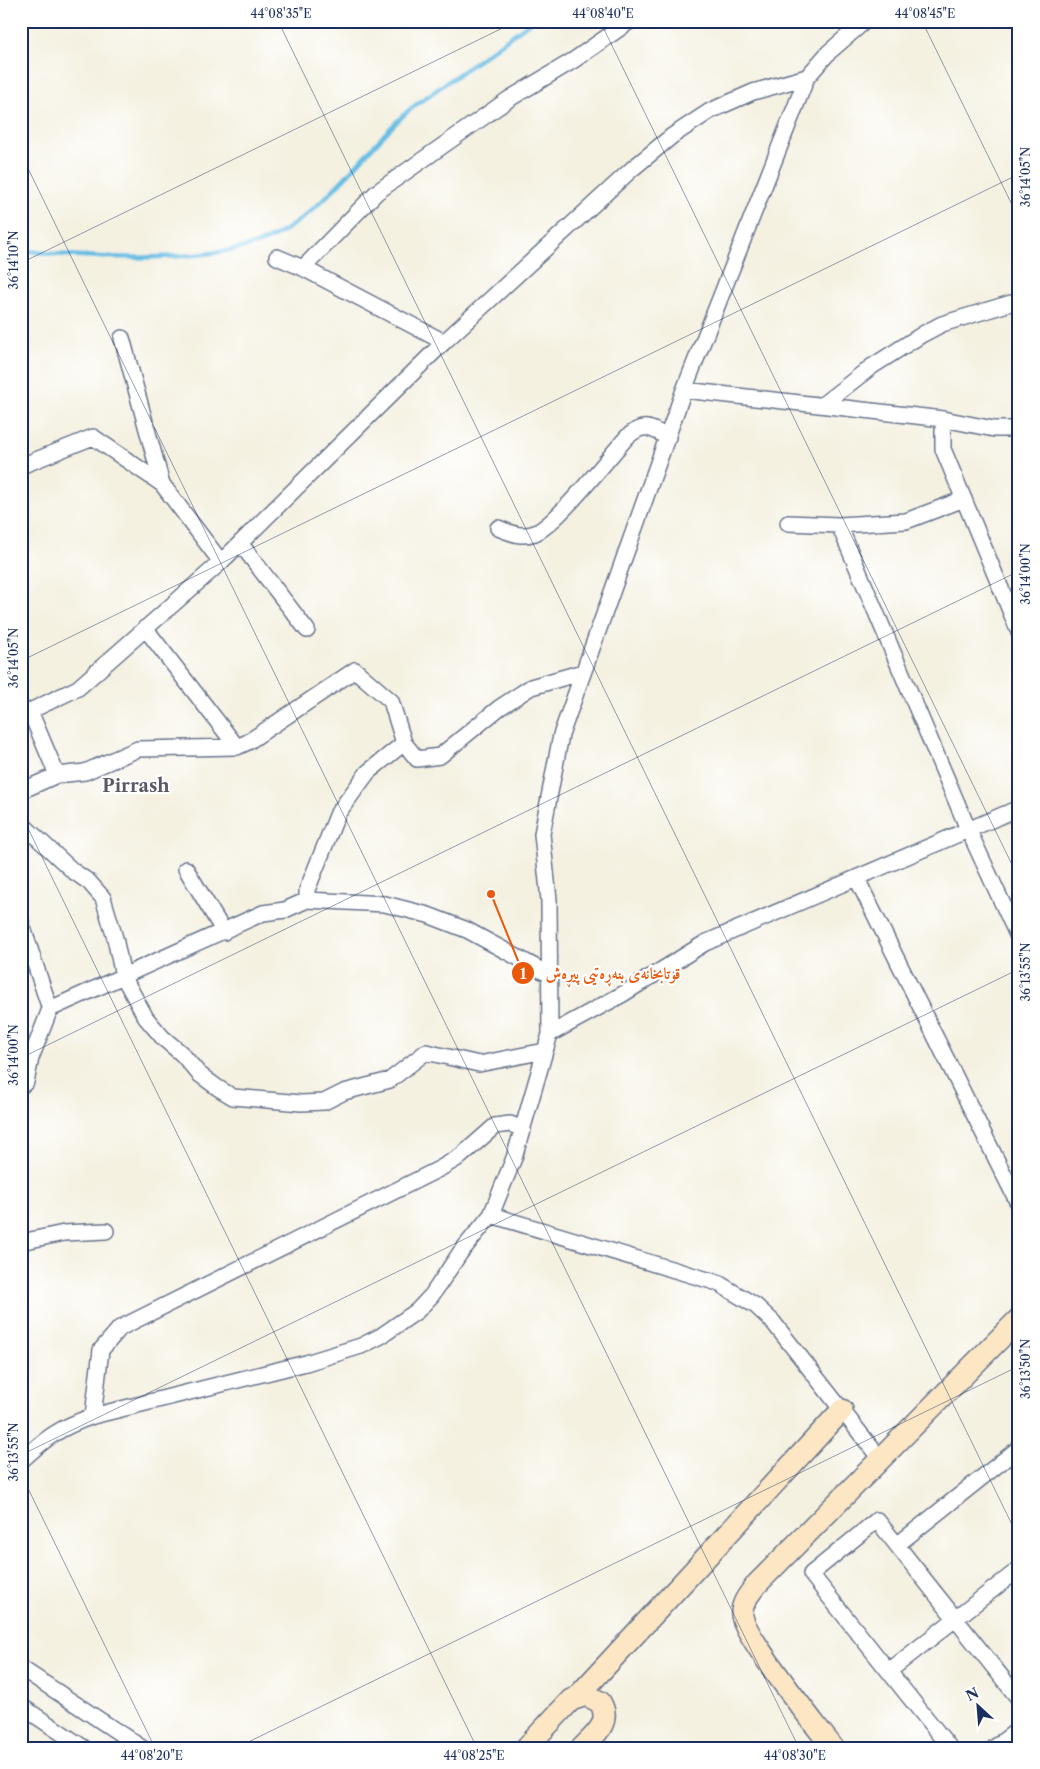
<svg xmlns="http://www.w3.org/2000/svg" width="1040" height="1769" font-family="'Libre Caslon Text',Amiri,serif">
	<rect width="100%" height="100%" fill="#fff"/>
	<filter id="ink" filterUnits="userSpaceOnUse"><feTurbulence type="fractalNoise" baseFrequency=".02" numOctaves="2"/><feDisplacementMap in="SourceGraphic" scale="10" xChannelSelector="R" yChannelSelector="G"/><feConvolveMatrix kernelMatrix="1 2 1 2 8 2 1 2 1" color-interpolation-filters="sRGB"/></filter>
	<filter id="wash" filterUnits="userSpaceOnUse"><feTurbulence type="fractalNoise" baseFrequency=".0096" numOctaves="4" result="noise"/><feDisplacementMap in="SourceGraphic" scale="20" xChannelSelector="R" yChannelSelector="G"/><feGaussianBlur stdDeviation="1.12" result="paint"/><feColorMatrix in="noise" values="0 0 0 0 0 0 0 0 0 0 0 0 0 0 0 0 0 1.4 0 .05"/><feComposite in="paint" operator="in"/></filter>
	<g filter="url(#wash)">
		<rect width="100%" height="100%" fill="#f4f1e1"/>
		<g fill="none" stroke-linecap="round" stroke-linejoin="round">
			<!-- stream -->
			<path stroke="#67bde4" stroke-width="4.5" d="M 21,250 C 83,259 221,265 275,236 C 326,209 364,151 407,112 C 419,101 433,93 446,83 C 475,63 503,42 532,21"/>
		</g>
	</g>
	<g filter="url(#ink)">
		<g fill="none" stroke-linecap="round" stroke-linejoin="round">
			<!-- street casing -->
			<g stroke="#67738c" stroke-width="18">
				<path id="street" d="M 277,257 L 303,268 L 444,342
					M 303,268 L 377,192 L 509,99 L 574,60 L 630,21
					M 122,338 L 162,484 L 221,562
					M 684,390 L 943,419 L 994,429 L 1019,429
					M 822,405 L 871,367 L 923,334 L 942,324 L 1011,303 L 1019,303
					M 943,419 L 943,449 L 1019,632
					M 21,466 L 93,437 L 162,484
					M 788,523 L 839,525 L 906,521 L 964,499
					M 839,525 L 968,829 L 1019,939
					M 498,528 C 511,533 521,538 535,533 C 556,525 609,457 627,437 C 645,422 649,428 668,437
					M 240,543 L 307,630
					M 145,628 L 237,747
					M 57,775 L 85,772 L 138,749 L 237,747 L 248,742 L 355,670 L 391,701 L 404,743 L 417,759 L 440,756 L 499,708 L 531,687 L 583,672
					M 21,791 L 57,775 L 30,711 L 78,688 L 221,562 L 444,342 L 632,169 L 672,136 L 710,111 L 753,92 L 807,77
					M 21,823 L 73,871 L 89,882 L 103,898 L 115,938 L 123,976 L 146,1018 L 163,1038 L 182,1054 L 199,1074 L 218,1088 L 233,1097 L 301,1103 L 324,1102 L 344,1092 L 390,1080 L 426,1052 L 479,1064 L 545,1051
					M 186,869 L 224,932
					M 857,879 L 1019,1205
					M 307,900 L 307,890 L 338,813 L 368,772 L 404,743
					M 21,922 L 50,1009 L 31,1058 L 26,1082 L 21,1086
					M 50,1009 L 263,913 L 285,910 L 307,900 L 385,904 L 428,915 L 467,930 L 550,975
					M 550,1034 L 623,994 L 705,943 L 1019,808
					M 491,1215 L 718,1283 L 756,1306 L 773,1322 L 881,1460
					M 21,1242 L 64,1233 L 106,1231
					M 93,1416 L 101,1350 L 120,1328 L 441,1168 L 461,1156 L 495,1126 L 510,1124 L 523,1129
					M 21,1461 C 47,1437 59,1428 93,1416 L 306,1363 L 361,1346 L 381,1336 L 417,1311 L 432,1295 L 460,1253 L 491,1215 L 514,1158 L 550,1034 L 549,900 L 542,834 L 561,735 L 684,390 L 807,77 L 829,52 L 865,21
					M 897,1545 L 1019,1448
					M 21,1668 L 142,1748
					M 889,1671 L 1019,1569
					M 21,1706 L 84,1748
					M 950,1748 L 811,1574 L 877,1520 L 1019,1699
					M 994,1748 L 1019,1729"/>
			</g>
			<!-- secondary casing -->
			<g stroke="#67738c" stroke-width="24">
				<path id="secondary" d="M 578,1696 L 842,1410
					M 526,1748 L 571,1700 L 586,1695 L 600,1702 C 612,1722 596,1734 582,1748
					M 833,1748 C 816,1725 744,1637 742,1615 C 741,1603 750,1593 757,1584 L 1019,1319"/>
			</g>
			<!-- street -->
			<use href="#street" stroke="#fff" stroke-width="15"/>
			<!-- secondary -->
			<use href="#secondary" stroke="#fce6c4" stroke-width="21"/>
		</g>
	</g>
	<!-- ticks -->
	<path fill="none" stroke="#1b2f5e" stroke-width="1" stroke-opacity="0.45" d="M 278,21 L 1019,1539M 600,21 L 1019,879M 922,21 L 1019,219M 21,154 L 799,1748M 21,263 L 517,21M 21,661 L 1019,174M 21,814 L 477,1748M 21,1058 L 1019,571M 21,1455 L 1019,969M 21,1474 L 155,1748M 236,1748 L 1019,1366"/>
	<g text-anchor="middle" stroke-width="4.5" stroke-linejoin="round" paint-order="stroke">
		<!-- quarter labels -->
		<g font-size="18" font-weight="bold" fill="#595864" stroke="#fff">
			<text x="136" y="792">Pirrash</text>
		</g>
	</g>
	<!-- callouts -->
	<path fill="none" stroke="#e8590c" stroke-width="2" d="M491 894L523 973"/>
	<g fill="#e8590c" stroke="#fff" stroke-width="2">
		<circle cx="491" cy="894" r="5"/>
		<circle cx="523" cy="973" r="12"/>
	</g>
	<g font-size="15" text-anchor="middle" font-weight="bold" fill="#fff">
		<text x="523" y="979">1</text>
	</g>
	<g font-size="16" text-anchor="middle" font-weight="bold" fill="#e8590c" stroke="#fff" stroke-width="4.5" stroke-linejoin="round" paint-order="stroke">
		<text x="613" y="979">قوتابخانەی بنەڕەتیی پیڕەش</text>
	</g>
	<!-- margin -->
	<rect width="1040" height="1769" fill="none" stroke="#fff" stroke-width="55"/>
	<!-- north arrow -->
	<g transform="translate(978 1706) rotate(334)" stroke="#ffffff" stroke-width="4" paint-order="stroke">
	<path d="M0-4L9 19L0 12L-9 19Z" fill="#1b2f5e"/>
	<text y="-8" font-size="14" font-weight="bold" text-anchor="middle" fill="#1b2f5e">N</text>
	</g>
	<rect x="28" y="28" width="984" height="1714" fill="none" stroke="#1b2f5e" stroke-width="2"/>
	<g font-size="12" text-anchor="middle" fill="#1b2f5e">
		<text x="281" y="18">44°08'35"E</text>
		<text x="603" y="18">44°08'40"E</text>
		<text x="925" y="18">44°08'45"E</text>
		<text transform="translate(1026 177) rotate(-90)" y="4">36°14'05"N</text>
		<text transform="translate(14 260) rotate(-90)" y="4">36°14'10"N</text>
		<text transform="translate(1026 574) rotate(-90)" y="4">36°14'00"N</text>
		<text transform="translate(14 658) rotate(-90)" y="4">36°14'05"N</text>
		<text transform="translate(1026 972) rotate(-90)" y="4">36°13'55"N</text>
		<text transform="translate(14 1055) rotate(-90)" y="4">36°14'00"N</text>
		<text transform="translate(1026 1369) rotate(-90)" y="4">36°13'50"N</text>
		<text transform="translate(14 1452) rotate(-90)" y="4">36°13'55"N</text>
		<text x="152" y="1760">44°08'20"E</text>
		<text x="474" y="1760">44°08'25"E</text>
		<text x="795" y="1760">44°08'30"E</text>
	</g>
</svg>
